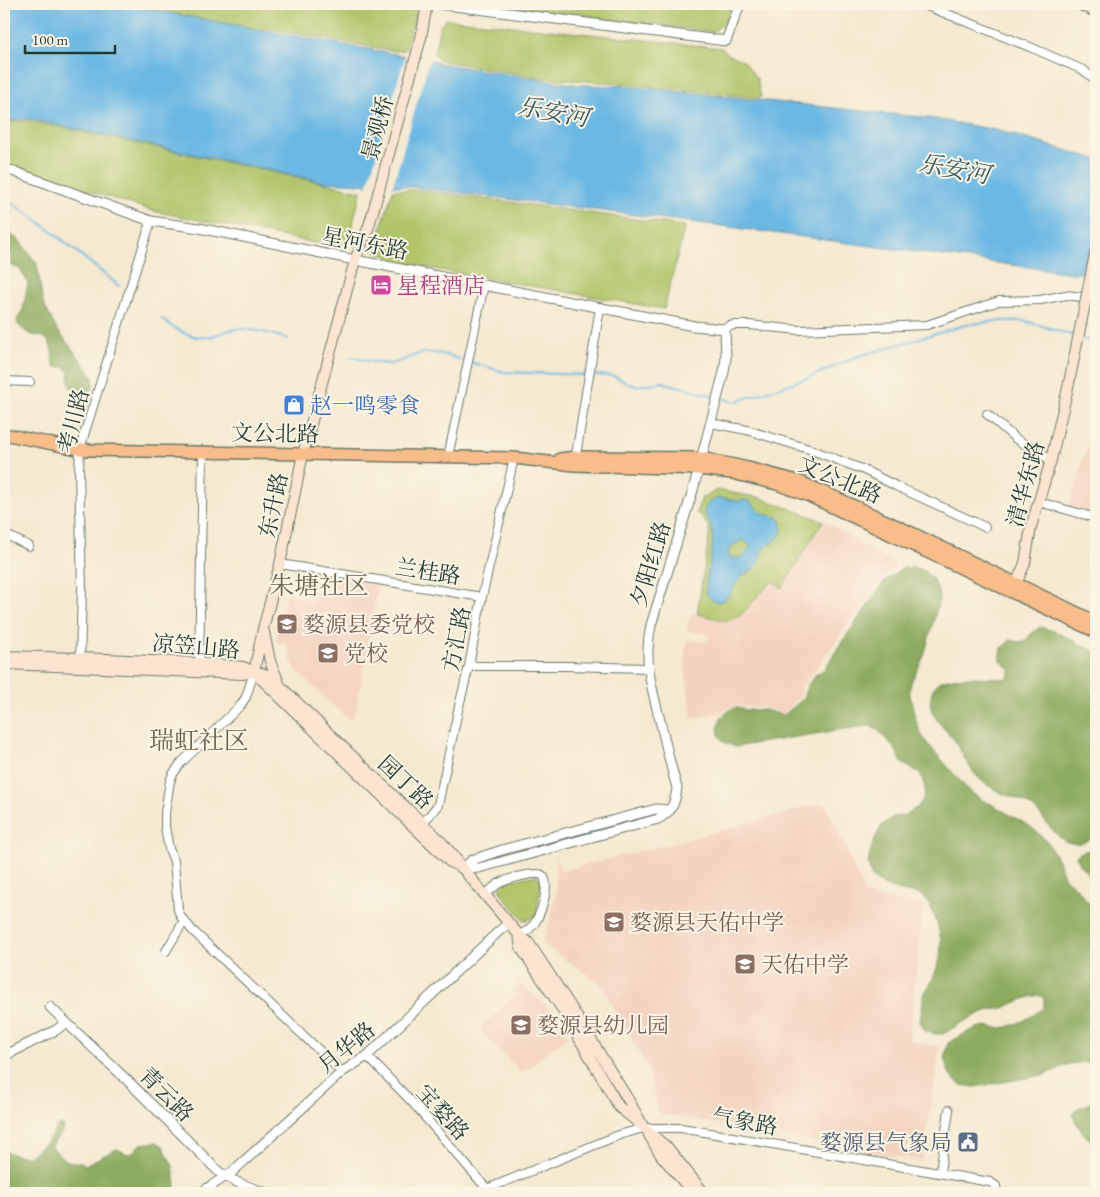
<svg xmlns="http://www.w3.org/2000/svg" width="1100" height="1197" font-family="'EB Garamond','Noto Serif SC',serif">
	<rect width="100%" height="100%" fill="#fcf5e5"/>
	<filter id="ink" filterUnits="userSpaceOnUse"><feTurbulence type="fractalNoise" baseFrequency=".02" numOctaves="2"/><feDisplacementMap in="SourceGraphic" scale="10" xChannelSelector="R" yChannelSelector="G"/><feConvolveMatrix kernelMatrix="1 2 1 2 8 2 1 2 1" color-interpolation-filters="sRGB"/></filter>
	<filter id="wash" filterUnits="userSpaceOnUse"><feTurbulence type="fractalNoise" baseFrequency=".0096" numOctaves="4" result="noise"/><feDisplacementMap in="SourceGraphic" scale="20" xChannelSelector="R" yChannelSelector="G"/><feGaussianBlur stdDeviation="1.12" result="paint"/><feColorMatrix in="noise" values="0 0 0 0 0 0 0 0 0 0 0 0 0 0 0 0 0 1.4 0 .05"/><feComposite in="paint" operator="in"/></filter>
	<g filter="url(#wash)">
		<rect width="100%" height="100%" fill="#f5e9d0"/>
		<!-- built -->
		<path fill="#f4d3c0" d="M 1096,419 L 1096,515 L 1069,507 Z
			M 824,521 L 894,564 L 894,570 L 885,575 L 802,687 L 801,695 L 782,714 L 764,707 L 746,707 L 737,705 L 718,713 L 692,718 L 686,676 L 685,653 L 687,640 L 707,642 L 709,635 L 686,630 L 691,613 L 727,621 L 741,616 L 772,582 L 782,588 Z
			M 336,577 L 379,584 L 355,714 L 349,720 L 297,671 L 291,660 L 287,645 L 276,643 L 286,594 L 313,601 L 317,591 L 330,595 Z
			M 825,802 L 866,895 L 923,905 L 909,1040 L 940,1047 L 922,1161 L 659,1113 L 647,1066 L 600,983 L 546,946 L 543,942 L 551,916 L 556,892 L 556,859 L 557,859 L 561,871 L 693,838 Z
			M 520,983 L 557,1016 L 552,1020 L 568,1035 L 522,1073 L 479,1030 L 515,994 L 511,991 Z"/>
		<!-- green -->
		<path fill="#b1c66b" stroke="#688250" d="M 137,4 L 396,4 L 412,7 L 417,13 L 405,50 L 393,51 L 265,28 L 252,35 L 172,17 Z
			M 491,4 L 732,4 L 726,21 L 713,32 Z
			M 446,19 L 722,48 L 729,55 L 744,61 L 757,79 L 761,97 L 759,98 L 618,83 L 542,78 L 438,60 L 434,52 L 440,26 Z
			M 31,121 L 361,191 L 348,243 L 330,246 L 153,211 L 4,164 L 4,122 Z
			M 393,190 L 420,190 L 685,226 L 664,309 L 399,263 L 374,250 Z
			M 717,490 L 761,498 L 823,521 L 782,588 L 772,581 L 741,615 L 735,618 L 728,621 L 697,614 L 709,536 L 709,527 L 700,515 L 696,513 L 702,498 Z
			M 536,875 L 541,879 L 541,883 L 536,916 L 528,920 L 523,920 L 501,893 C 501,892 500,890 500,889 C 502,880 528,877 536,875 Z"/>
		<!-- forest -->
		<path fill="#8cab5f" stroke="#56744a" d="M 4,225 L 5,225 L 11,235 L 19,240 L 37,264 L 43,303 L 56,328 L 92,375 L 94,384 L 92,389 L 87,391 L 70,387 L 69,371 L 64,367 L 55,367 C 52,360 53,350 49,343 C 45,333 35,338 28,333 C 24,331 21,327 18,325 L 17,320 L 23,309 L 28,283 L 20,269 L 12,266 L 10,263 L 11,254 L 4,251 Z
			M 914,567 L 924,571 L 932,578 L 938,590 L 939,600 L 924,656 L 912,680 L 909,691 L 915,717 L 920,732 L 926,742 L 968,790 L 980,799 L 991,804 L 1031,827 L 1047,841 L 1060,864 L 1064,877 L 1078,889 L 1087,901 L 1094,907 L 1096,907 L 1096,1074 L 1092,1065 L 1083,1062 L 1070,1064 L 1043,1075 L 975,1087 L 961,1085 L 953,1079 L 947,1069 L 945,1055 L 948,1043 C 958,1038 971,1029 981,1027 C 988,1025 994,1028 1001,1028 C 1016,1026 1031,1017 1044,1008 L 1044,998 L 1038,995 L 1024,999 L 1001,1009 L 994,1009 L 983,1012 L 963,1022 L 943,1034 L 935,1034 L 925,1031 L 920,1022 L 924,994 L 933,979 L 940,959 L 941,941 L 938,926 L 930,905 L 920,894 C 899,891 888,890 871,876 L 868,862 L 873,843 L 882,825 L 893,817 L 903,816 L 918,807 L 924,797 L 925,787 L 920,773 L 902,763 L 895,749 L 878,730 L 870,726 L 858,727 L 735,747 C 731,745 727,744 724,742 C 712,730 720,713 735,708 C 738,707 742,709 746,710 C 751,711 756,709 762,710 C 770,710 777,715 784,715 L 803,699 L 807,686 L 817,673 L 824,670 L 839,646 L 866,608 L 880,587 L 887,579 L 903,568 Z
			M 1040,627 L 1054,631 L 1096,652 L 1096,836 C 1089,839 1080,846 1071,843 C 1054,839 1046,818 1033,808 C 1019,797 1002,796 989,786 C 982,782 974,774 970,767 C 964,759 961,749 955,741 C 947,731 937,723 932,711 C 930,705 930,698 932,692 C 933,690 934,687 935,685 C 946,673 991,678 1006,679 L 1010,674 L 1010,669 L 1005,665 L 1000,659 L 1002,648 L 1010,640 L 1020,642 L 1026,640 L 1031,634 Z
			M 1096,848 L 1096,890 L 1088,874 L 1081,866 L 1076,856 L 1080,853 Z
			M 1096,1089 L 1096,1143 C 1083,1136 1079,1128 1072,1115 L 1076,1109 L 1091,1103 Z
			M 60,1125 L 64,1127 C 62,1135 54,1139 52,1147 C 62,1158 65,1163 81,1162 L 85,1165 L 117,1149 L 127,1154 L 132,1153 L 140,1144 L 157,1142 L 163,1146 L 173,1166 L 176,1185 L 174,1193 L 4,1193 L 4,1151 L 19,1156 L 30,1156 L 48,1141 L 56,1128 Z"/>
		<!-- water -->
		<path fill="#6bb8e4" stroke="#457a8c" fill-rule="evenodd" d="M 4,4 L 120,4 L 433,61 L 438,63 L 537,79 L 579,85 L 625,86 L 929,118 L 996,130 L 1096,159 L 1096,272 L 1072,273 L 714,225 L 413,187 L 324,182 L 29,119 L 4,121 Z
			M 721,498 L 738,501 L 744,500 L 750,501 L 759,511 L 764,514 L 779,518 L 782,523 C 782,526 782,531 781,534 C 778,541 767,544 763,550 C 760,554 761,560 758,565 C 753,571 744,573 739,579 C 734,586 731,597 722,601 C 716,604 710,599 706,593 C 705,572 716,551 712,529 C 711,523 706,518 704,511 C 707,503 712,499 721,498 ZM 742,540 L 746,541 L 750,546 C 747,556 739,561 728,556 L 730,547 Z"/>
		<!-- pier -->
		<path fill="#f5e9d0" d="M 406,53 L 430,58 L 392,188 L 367,187 Z"/>
		<g fill="none" stroke-linecap="round" stroke-linejoin="round">
			<!-- stream -->
			<path stroke="#6bb8e4" stroke-width="2" d="M 4,197 L 50,230 L 119,286
				M 162,319 C 174,329 192,339 208,337 C 218,335 228,329 238,329 C 255,329 271,334 288,339
				M 1082,339 L 1096,343
				M 350,357 C 362,359 377,364 389,364 C 400,363 409,357 419,354 C 435,350 450,356 465,361
				M 470,362 L 504,372 L 586,375
				M 591,375 L 613,376 L 635,386 L 662,382 L 714,396
				M 721,398 L 734,402 L 808,378 L 856,357 L 965,325 L 995,321 L 1025,321 L 1075,336"/>
		</g>
	</g>
	<g filter="url(#ink)">
		<g fill="none" stroke-linecap="round" stroke-linejoin="round">
			<!-- minor casing -->
			<g stroke="#6a796b" stroke-width="10">
				<path id="minor" d="M 922,4 L 1030,47 L 1083,70 L 1096,80
					M 725,329 L 729,326 L 735,325 L 749,325 L 799,330 L 927,325 L 999,301 L 1040,300 L 1066,295 L 1096,299
					M 4,381 L 30,382
					M 987,414 L 1016,439 L 1051,460
					M 711,423 L 747,430 L 812,450 L 864,470 L 896,486 L 985,527
					M 448,457 L 484,285
					M 575,461 L 600,308
					M 1039,502 L 1096,518
					M 4,534 L 29,546
					M 280,564 L 482,597
					M 80,663 L 82,589 L 79,469 L 80,450 L 84,435 L 151,221
					M 469,666 L 565,666 L 648,668
					M 199,667 L 203,452
					M 254,672 L 246,697 L 241,705 L 181,763 L 173,774 L 170,781 L 165,813 L 165,827 L 169,849 L 174,861 L 178,910 L 181,917 L 193,931 L 342,1072
					M 423,823 L 438,805 L 459,706 L 469,666 L 482,597 L 514,458
					M 485,895 C 490,891 495,885 500,883 C 507,879 536,871 542,875 C 552,883 540,919 532,926 C 529,930 524,933 519,935
					M 166,951 L 184,921
					M 367,1056 L 412,1102 L 487,1189 L 489,1193
					M 940,1172 L 949,1110
					M 487,1189 L 619,1135 L 644,1128 L 681,1128 L 990,1182 L 996,1186 L 997,1193"/>
			</g>
			<!-- tertiary casing -->
			<g stroke="#6a796b" stroke-width="11">
				<path id="tertiary" d="M 439,4 L 726,41 L 740,4
					M 4,168 L 151,221 L 199,228 L 355,260 L 694,326 L 725,329 L 726,358 L 724,372 L 693,490 L 651,625 C 643,660 652,690 661,724 C 666,746 671,767 677,788 C 675,804 672,811 658,819 L 479,868 L 463,869
					M 463,869 L 472,860 L 502,850 L 656,809 L 670,810
					M 50,1007 L 129,1082 L 219,1172 C 233,1182 249,1187 266,1193
					M 4,1056 L 56,1030 L 66,1023
					M 200,1193 L 231,1173 L 342,1072 L 367,1056 L 498,932 L 509,923"/>
			</g>
			<!-- secondary casing -->
			<g stroke="#6a796b" stroke-width="12">
				<path id="secondary" d="M 1078,4 L 1096,12
					M 1014,589 L 1025,563 L 1031,527 L 1051,460 L 1069,383
					M 264,632 L 270,661 L 279,683
					M 4,656 L 80,658 L 199,663 L 243,667 L 254,672 L 450,862 L 462,868
					M 4,664 L 80,667 L 242,674 C 254,672 260,671 271,677 C 311,716 351,755 392,794 C 416,818 444,840 463,869 L 519,935 L 529,943 L 569,1004 L 629,1101 L 644,1128 L 668,1148 L 704,1193
					M 254,672 L 263,629 L 280,564 L 303,454 L 355,260 L 369,226 L 421,38 L 427,4
					M 519,935 L 521,948 L 562,1009 L 619,1107 L 640,1124
					M 649,1135 L 660,1154 L 693,1193"/>
			</g>
			<!-- primary casing -->
			<g stroke="#6a796b" stroke-width="14">
				<path id="primary" d="M 4,434 L 72,448 L 88,450 L 514,458 L 574,465 L 698,469 L 732,473 L 777,484 L 807,495 L 1096,632
					M 560,459 L 576,457 L 701,458 L 748,468 L 798,481 L 828,494 L 912,533 L 1096,622"/>
			</g>
			<!-- minor -->
			<use href="#minor" stroke="#fff" stroke-width="8"/>
			<!-- tertiary -->
			<use href="#tertiary" stroke="#fff" stroke-width="9"/>
			<!-- secondary -->
			<use href="#secondary" stroke="#fce5d0" stroke-width="10"/>
			<!-- primary -->
			<use href="#primary" stroke="#f8bd89" stroke-width="11"/>
			<!-- secondary-bridge casing -->
			<g stroke="#6a796b" stroke-width="12" stroke-linecap="butt">
				<path id="secondary-bridge" d="M 1069,383 L 1096,249"/>
			</g>
			<!-- secondary-bridge -->
			<use href="#secondary-bridge" stroke="#fce5d0" stroke-width="10"/>
		</g>
	</g>
	<!-- icons -->
	<defs>
		<g id="hotel-square" transform="scale(1.125)"><rect x="-9" y="-9" width="18" height="18" rx="4" fill="#d1479c" stroke="#fcf5e5"/><path d="M-6-4.5h1.5V1H6V5H4.5V3h-9V5H-6ZM-4 0a1.8 1.8 0 1 1 3.6 0ZM.5 0V-2.5h3Q6-2.5 6 0Z" fill="#fff"/></g>
		<g id="shop-square" transform="scale(1.125)"><rect x="-9" y="-9" width="18" height="18" rx="4" fill="#3f7fe0" stroke="#fcf5e5"/><path d="M-5-2.5h2.3a2.7 3.5 0 0 1 5.4 0H5L5.5 6h-11ZM-1.5-2.5h3a1.5 2.3 0 0 0-3 0Z" fill="#fff"/></g>
		<g id="school-square" transform="scale(1.125)"><rect x="-9" y="-9" width="18" height="18" rx="4" fill="#8d6e63" stroke="#fcf5e5"/><path d="M0-5L7-2L0 1L-7-2ZM-4 1L0 2.5L4 1V4Q0 6-4 4Z" fill="#fff"/></g>
		<g id="civic-square" transform="scale(1.125)"><rect x="-9" y="-9" width="18" height="18" rx="4" fill="#5c6f8a" stroke="#fcf5e5"/><path d="M-.6-6.5H3V-4.5H.6V-3L4-1V1h2V6H-6V1h2V-1L-.6-3ZM-1.2 2.5V6h2.4V2.5Z" fill="#fff"/></g>
	</defs>
	<g fill-rule="evenodd">
		<use href="#hotel-square" x="381" y="285"/>
		<use href="#shop-square" x="294" y="405"/>
		<use href="#school-square" x="287" y="624"/>
		<use href="#school-square" x="328" y="653"/>
		<use href="#school-square" x="614" y="922"/>
		<use href="#school-square" x="745" y="964"/>
		<use href="#school-square" x="521" y="1025"/>
		<use href="#civic-square" x="968" y="1142"/>
	</g>
	<g text-anchor="middle" stroke-width="4" stroke-linejoin="round" paint-order="stroke">
		<!-- street labels -->
		<g font-size="22" fill="#1f3d34" stroke="#fcf5e5">
			<text transform="translate(377 128) rotate(-75)" y="8">景观桥</text>
			<text transform="translate(365 243) rotate(11)" y="8">星河东路</text>
			<text transform="translate(73 421) rotate(-76)" y="8">考川路</text>
			<text transform="translate(275 433) rotate(1)" y="8">文公北路</text>
			<text transform="translate(840 479) rotate(23)" y="8">文公北路</text>
			<text transform="translate(1025 484) rotate(-75)" y="8">清华东路</text>
			<text transform="translate(273 505) rotate(-78)" y="8">东升路</text>
			<text transform="translate(650 564) rotate(-73)" y="8">夕阳红路</text>
			<text transform="translate(428 571) rotate(9)" y="8">兰桂路</text>
			<text transform="translate(456 639) rotate(-79)" y="8">方汇路</text>
			<text transform="translate(196 646) rotate(5)" y="8">凉笠山路</text>
			<text transform="translate(406 782) rotate(43)" y="8">园丁路</text>
			<text transform="translate(346 1047) rotate(-39)" y="8">月华路</text>
			<text transform="translate(167 1094) rotate(45)" y="8">青云路</text>
			<text transform="translate(443 1112) rotate(48)" y="8">宝婺路</text>
			<text transform="translate(745 1121) rotate(10)" y="8">气象路</text>
		</g>
		<!-- hotel labels -->
		<g font-size="22" fill="#b23c85" stroke="#fcf5e5" text-anchor="start">
			<text x="397" y="293">星程酒店</text>
		</g>
		<!-- shop labels -->
		<g font-size="22" fill="#366cbe" stroke="#fcf5e5" text-anchor="start">
			<text x="310" y="413">赵一鸣零食</text>
		</g>
		<!-- education labels -->
		<g font-size="22" fill="#785e54" stroke="#fcf5e5" text-anchor="start">
			<text x="303" y="632">婺源县委党校</text>
			<text x="344" y="661">党校</text>
			<text x="630" y="930">婺源县天佑中学</text>
			<text x="761" y="972">天佑中学</text>
			<text x="537" y="1033">婺源县幼儿园</text>
		</g>
		<!-- service labels -->
		<g font-size="22" fill="#4e5e75" stroke="#fcf5e5" text-anchor="end">
			<text x="952" y="1150">婺源县气象局</text>
		</g>
		<!-- water labels -->
		<g font-size="24" font-style="italic" fill="#325c60" stroke="#fcf5e5">
			<text transform="translate(553 112) rotate(10)" y="8">乐安河</text>
			<text transform="translate(954 169) rotate(10)" y="8">乐安河</text>
		</g>
		<!-- quarter labels -->
		<g font-size="25" fill="#6c6453" stroke="#fcf5e5">
			<text x="319" y="594">朱塘社区</text>
			<text x="199" y="749">瑞虹社区</text>
		</g>
	</g>
	<!-- margin -->
	<rect width="1100" height="1197" fill="none" stroke="#fcf5e5" stroke-width="20"/>
	<!-- scale -->
	<path d="M25 45v8h90v-8" fill="none" stroke="#1f3d34" stroke-width="2.5"/>
	<text x="32" y="45" font-size="15" fill="#1f3d34" stroke="#fcf5e5" stroke-width="4" paint-order="stroke">100 m</text>
</svg>
